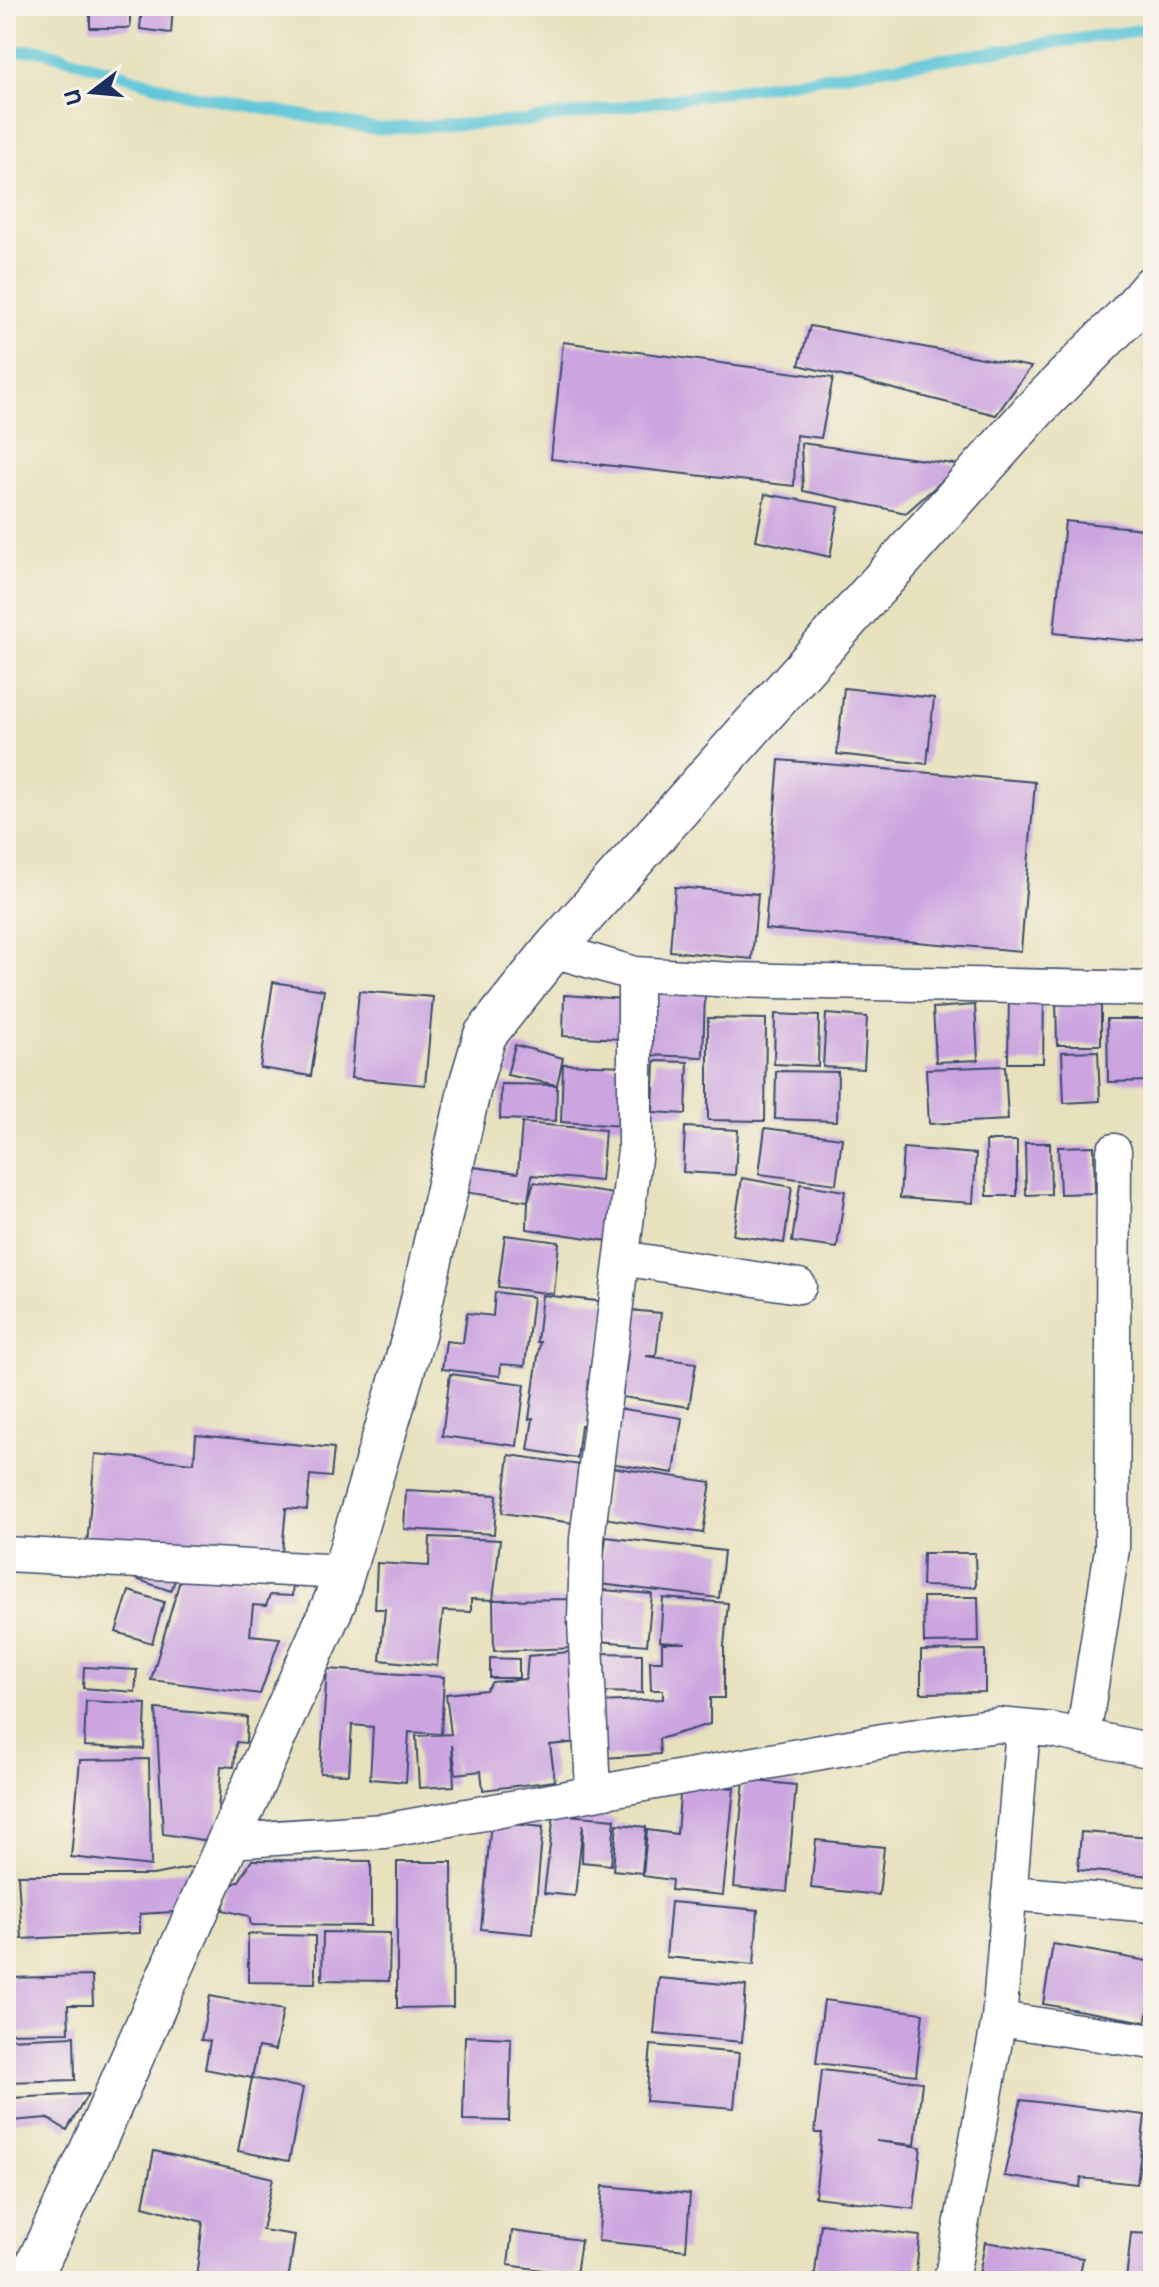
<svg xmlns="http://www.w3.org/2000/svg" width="1159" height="2287" font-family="Mali,sans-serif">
	<rect width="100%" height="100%" fill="#f7f3e8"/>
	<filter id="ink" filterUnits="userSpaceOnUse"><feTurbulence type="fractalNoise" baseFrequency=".0125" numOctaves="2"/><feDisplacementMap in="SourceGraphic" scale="16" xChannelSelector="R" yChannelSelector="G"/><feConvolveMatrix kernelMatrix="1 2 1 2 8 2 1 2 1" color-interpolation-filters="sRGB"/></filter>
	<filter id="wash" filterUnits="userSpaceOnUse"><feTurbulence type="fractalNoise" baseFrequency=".006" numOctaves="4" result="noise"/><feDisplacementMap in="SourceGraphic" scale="32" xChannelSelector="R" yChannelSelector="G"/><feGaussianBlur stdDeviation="1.8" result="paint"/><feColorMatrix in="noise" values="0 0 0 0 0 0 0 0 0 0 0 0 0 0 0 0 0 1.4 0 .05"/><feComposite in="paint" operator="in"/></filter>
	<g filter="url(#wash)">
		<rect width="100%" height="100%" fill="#e7e1bd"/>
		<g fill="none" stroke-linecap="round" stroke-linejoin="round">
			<!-- stream -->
			<path stroke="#5ec7d9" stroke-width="12" d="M 6,52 L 41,50 L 185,94 L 377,129 L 527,121 L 1153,28"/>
		</g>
		<g id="blocks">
			<!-- building -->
			<path fill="#cba4e0" d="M 90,6 L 130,6 L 130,28 L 90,28 Z
				M 142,6 L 173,6 L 171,33 L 140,29 Z
				M 810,326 L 1031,367 L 996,415 L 799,365 Z
				M 563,342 L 833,378 L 821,438 L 796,435 L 794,486 L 551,459 Z
				M 801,443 L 960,465 L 906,513 L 803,491 Z
				M 765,494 L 839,507 L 830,557 L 756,540 Z
				M 1065,521 L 1153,530 L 1153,607 L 1149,643 L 1054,633 Z
				M 844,688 L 934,698 L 927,764 L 837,754 Z
				M 779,760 L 1035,782 L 1021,951 L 765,929 Z
				M 675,887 L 758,894 L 752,959 L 670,951 Z
				M 273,982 L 324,990 L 311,1076 L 260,1068 Z
				M 359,991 L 433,997 L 425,1085 L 351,1078 Z
				M 646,992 L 705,994 L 703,1057 L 644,1055 Z
				M 564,995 L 624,999 L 622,1039 L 563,1036 Z
				M 1009,996 L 1044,997 L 1043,1063 L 1008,1063 Z
				M 1101,997 L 1101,1045 L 1057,1045 L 1056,998 Z
				M 975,1005 L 978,1060 L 936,1062 L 933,1008 Z
				M 775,1014 L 819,1016 L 818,1066 L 774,1064 Z
				M 826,1014 L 867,1017 L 864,1069 L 823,1067 Z
				M 708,1018 L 766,1019 L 765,1121 L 708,1120 Z
				M 1107,1019 L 1153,1019 L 1153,1081 L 1108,1082 Z
				M 515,1045 L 563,1058 L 557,1085 L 507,1075 Z
				M 1098,1051 L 1100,1101 L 1064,1103 L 1062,1052 Z
				M 655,1061 L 688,1062 L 686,1114 L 653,1112 Z
				M 563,1064 L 627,1066 L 624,1126 L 561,1122 Z
				M 1005,1066 L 1008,1120 L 929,1124 L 926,1069 Z
				M 776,1071 L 838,1072 L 837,1121 L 775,1119 Z
				M 501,1084 L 557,1085 L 556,1121 L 500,1119 Z
				M 522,1123 L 605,1130 L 601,1181 L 532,1175 L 528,1201 L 534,1182 L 621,1195 L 615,1242 L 527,1229 L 528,1201 L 456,1191 L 459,1165 L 518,1173 Z
				M 685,1127 L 738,1130 L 735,1175 L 683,1172 Z
				M 765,1128 L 842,1138 L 836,1184 L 759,1174 Z
				M 986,1141 L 1017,1141 L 1017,1196 L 987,1196 Z
				M 1025,1143 L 1050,1143 L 1051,1194 L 1026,1195 Z
				M 1094,1146 L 1095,1193 L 1060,1194 L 1058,1147 Z
				M 903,1148 L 976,1154 L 973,1203 L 900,1198 Z
				M 742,1178 L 792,1187 L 784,1243 L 733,1235 Z
				M 800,1184 L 845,1191 L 837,1248 L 792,1242 Z
				M 505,1235 L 559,1242 L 554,1294 L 498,1287 Z
				M 495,1292 L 533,1297 L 525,1366 L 501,1364 L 500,1376 L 442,1369 L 446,1341 L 463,1343 L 467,1313 L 493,1316 Z
				M 542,1295 L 606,1302 L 589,1427 L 581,1425 L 577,1458 L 528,1450 L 533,1418 L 529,1419 L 540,1342 L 537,1342 Z
				M 628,1310 L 661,1313 L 656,1356 L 646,1356 L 696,1363 L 689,1407 L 622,1397 L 628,1353 L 624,1353 Z
				M 450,1374 L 525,1384 L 517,1446 L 442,1436 Z
				M 617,1408 L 682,1418 L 674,1473 L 609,1463 Z
				M 196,1435 L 334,1448 L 331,1477 L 310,1475 L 307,1510 L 286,1508 L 281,1563 L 87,1545 L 95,1454 L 194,1463 Z
				M 509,1455 L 581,1465 L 574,1523 L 502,1513 Z
				M 611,1467 L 711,1482 L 703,1533 L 603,1518 Z
				M 406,1490 L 497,1495 L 494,1534 L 404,1529 Z
				M 430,1537 L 500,1540 L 493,1600 L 471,1599 L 471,1612 L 443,1611 L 437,1666 L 380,1660 L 385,1609 L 375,1609 L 377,1563 L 429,1566 Z
				M 606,1537 L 724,1551 L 719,1598 L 600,1584 Z
				M 923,1553 L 975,1553 L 976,1587 L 922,1586 Z
				M 178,1572 L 171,1591 L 130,1577 Z
				M 182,1573 L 293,1582 L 292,1596 L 270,1595 L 266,1606 L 253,1605 L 250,1635 L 280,1638 L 260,1694 L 151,1680 Z
				M 603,1590 L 652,1594 L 647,1645 L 599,1641 Z
				M 129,1591 L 164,1602 L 152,1643 L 116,1632 Z
				M 923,1597 L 978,1597 L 979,1642 L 924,1643 Z
				M 663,1598 L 728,1603 L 724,1646 L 724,1698 L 710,1698 L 710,1724 L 659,1739 L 660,1754 L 604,1758 L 601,1702 L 663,1699 L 663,1690 L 651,1690 L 650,1661 L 662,1661 L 662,1643 L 686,1643 L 660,1641 Z
				M 575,1599 L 577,1648 L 494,1651 L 493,1600 Z
				M 985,1650 L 985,1692 L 921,1693 L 921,1651 Z
				M 579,1651 L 579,1742 L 550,1745 L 555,1781 L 483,1790 L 481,1771 L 456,1774 L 452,1745 L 454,1786 L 419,1788 L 416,1736 L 451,1734 L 446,1694 L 486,1690 L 492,1682 L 526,1679 L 528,1656 Z
				M 601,1653 L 642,1654 L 642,1693 L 601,1692 Z
				M 490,1658 L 519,1659 L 519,1678 L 490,1678 Z
				M 84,1667 L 137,1670 L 135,1692 L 83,1688 Z
				M 327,1669 L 444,1677 L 441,1734 L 409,1732 L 406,1782 L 370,1779 L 373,1727 L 352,1725 L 349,1774 L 320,1773 Z
				M 86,1701 L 146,1704 L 144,1749 L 84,1746 Z
				M 156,1709 L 247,1717 L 246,1743 L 236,1742 L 234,1767 L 221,1766 L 216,1842 L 163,1834 Z
				M 149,1759 L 151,1866 L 71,1857 L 80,1760 Z
				M 744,1780 L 796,1785 L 787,1892 L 734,1887 Z
				M 681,1783 L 734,1788 L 723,1895 L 671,1890 L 672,1880 L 643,1876 L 647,1830 L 677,1834 Z
				M 554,1814 L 615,1819 L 611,1865 L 582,1862 L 583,1824 L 575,1896 L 544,1893 Z
				M 491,1822 L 543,1827 L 533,1934 L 481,1929 Z
				M 617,1824 L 646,1827 L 642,1873 L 613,1870 Z
				M 1081,1832 L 1153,1837 L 1153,1876 L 1078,1870 Z
				M 816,1840 L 884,1847 L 879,1895 L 811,1888 Z
				M 252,1860 L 371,1861 L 371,1926 L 251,1925 L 249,1916 L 223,1910 L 227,1888 L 239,1881 Z
				M 397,1862 L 452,1862 L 453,2007 L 397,2008 Z
				M 199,1866 L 190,1911 L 140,1914 L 140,1933 L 22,1939 L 18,1875 L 153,1875 Z
				M 671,1902 L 758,1910 L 754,1965 L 666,1957 Z
				M 323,1932 L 390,1933 L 389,1981 L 322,1980 Z
				M 248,1934 L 315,1936 L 315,1983 L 248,1982 Z
				M 1053,1944 L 1153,1962 L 1153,1984 L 1146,2022 L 1043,2004 Z
				M 92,1976 L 93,2005 L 68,2005 L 69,2032 L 6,2033 L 6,1978 Z
				M 659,1978 L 746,1986 L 742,2042 L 654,2034 Z
				M 210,1996 L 283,2010 L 275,2050 L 258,2047 L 252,2078 L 205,2069 L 210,2041 L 201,2040 Z
				M 824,2000 L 923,2013 L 916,2075 L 816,2063 Z
				M 74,2036 L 75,2080 L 6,2082 L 6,2039 Z
				M 465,2036 L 511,2038 L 509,2121 L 463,2120 Z
				M 651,2045 L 739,2053 L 734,2108 L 646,2101 Z
				M 822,2070 L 922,2082 L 915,2145 L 876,2141 L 921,2147 L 914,2209 L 815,2197 L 822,2133 L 815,2133 Z
				M 252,2078 L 303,2088 L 289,2161 L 238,2151 Z
				M 88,2094 L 67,2130 L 47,2118 L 12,2121 L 11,2098 Z
				M 1021,2100 L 1145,2115 L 1137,2184 L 1081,2178 L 1080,2187 L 1004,2176 Z
				M 154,2151 L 273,2178 L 262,2230 L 295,2235 L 288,2281 L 191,2281 L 191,2277 L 196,2278 L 203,2222 L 143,2206 Z
				M 603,2186 L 690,2194 L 686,2250 L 598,2241 Z
				M 821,2224 L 920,2236 L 915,2281 L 814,2281 Z
				M 512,2231 L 581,2240 L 576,2275 L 508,2265 Z
				M 1131,2233 L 1153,2234 L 1153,2281 L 1126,2281 Z
				M 985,2242 L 1083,2258 L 1079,2281 L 978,2281 Z"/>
		</g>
	</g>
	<g filter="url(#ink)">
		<use href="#blocks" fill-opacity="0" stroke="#3a4a6c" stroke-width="2"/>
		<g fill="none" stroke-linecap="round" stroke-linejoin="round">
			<!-- minor casing -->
			<g stroke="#3a4a6c" stroke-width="37">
				<path id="minor" d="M 553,950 L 635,974 L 732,980 L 1153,989
					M 622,1258 L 799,1286
					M 6,1554 L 344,1572
					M 1083,1737 L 1112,1549 L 1114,1151
					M 593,1791 L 585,1621 L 587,1539 L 635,1150 L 635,974
					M 228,1841 L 384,1831 L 888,1740 L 998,1725 L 1052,1730 L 1153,1751
					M 1009,1893 L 1153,1905
					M 999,2019 L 1153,2042
					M 951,2281 L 999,2019 L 1023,1728"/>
			</g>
			<!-- tertiary casing -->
			<g stroke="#3a4a6c" stroke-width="45">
				<path id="tertiary" d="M 29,2281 L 88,2157 L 335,1601 L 415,1331 L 471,1082 L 485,1035 L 553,950 L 1035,409 L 1128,315 L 1153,286"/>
			</g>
			<!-- minor -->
			<use href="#minor" stroke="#fff" stroke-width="34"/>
			<!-- tertiary -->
			<use href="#tertiary" stroke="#fff" stroke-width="42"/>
		</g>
	</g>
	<!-- margin -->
	<rect width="1159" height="2287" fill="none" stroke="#f7f3e8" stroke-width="32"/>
	<!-- north arrow -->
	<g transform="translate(92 92) rotate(254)" stroke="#f7f3e8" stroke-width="6" paint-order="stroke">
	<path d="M0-6L14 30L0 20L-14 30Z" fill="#1b2f5e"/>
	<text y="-12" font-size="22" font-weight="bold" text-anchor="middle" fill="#1b2f5e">U</text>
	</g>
</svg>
